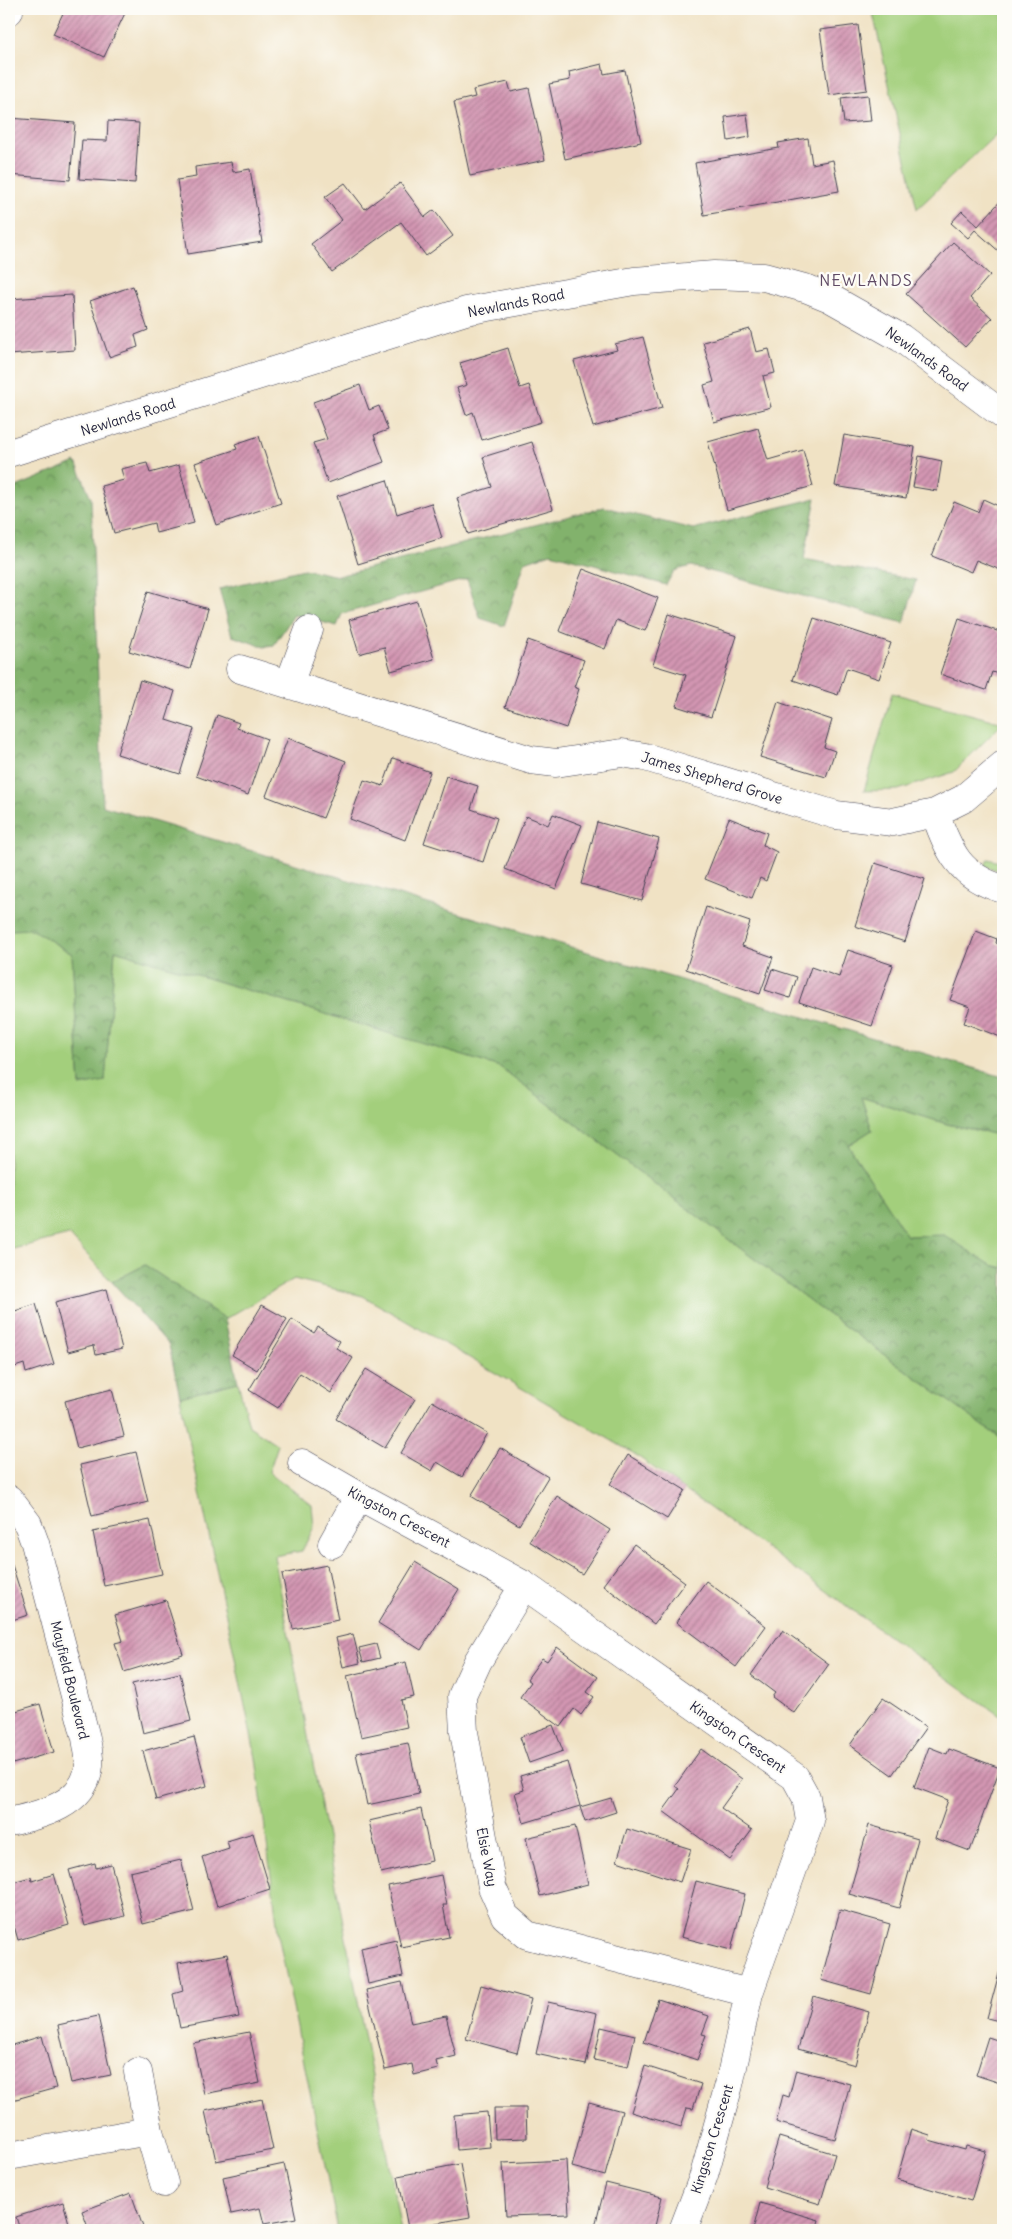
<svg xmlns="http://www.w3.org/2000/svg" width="1012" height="2239" font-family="Delius,sans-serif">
	<defs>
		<pattern id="forest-crowns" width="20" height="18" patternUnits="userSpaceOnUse" patternTransform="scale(1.25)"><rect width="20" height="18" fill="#82b26c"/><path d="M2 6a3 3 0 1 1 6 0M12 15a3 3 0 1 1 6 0" fill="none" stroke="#6a905a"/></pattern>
		<pattern id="building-hatch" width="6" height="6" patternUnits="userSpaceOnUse" patternTransform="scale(1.25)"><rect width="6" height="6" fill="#d396b2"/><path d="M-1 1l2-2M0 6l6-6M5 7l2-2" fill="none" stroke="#ab7a92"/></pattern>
	</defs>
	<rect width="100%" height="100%" fill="#fdfcf7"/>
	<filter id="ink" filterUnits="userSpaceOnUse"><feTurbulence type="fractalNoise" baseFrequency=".02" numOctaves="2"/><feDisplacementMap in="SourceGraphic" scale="10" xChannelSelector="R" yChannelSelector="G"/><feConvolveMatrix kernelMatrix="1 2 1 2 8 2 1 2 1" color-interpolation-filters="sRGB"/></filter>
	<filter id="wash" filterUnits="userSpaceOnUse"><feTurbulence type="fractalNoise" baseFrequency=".0096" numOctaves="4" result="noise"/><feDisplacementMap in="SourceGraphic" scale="20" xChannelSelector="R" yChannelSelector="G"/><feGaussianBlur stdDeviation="1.12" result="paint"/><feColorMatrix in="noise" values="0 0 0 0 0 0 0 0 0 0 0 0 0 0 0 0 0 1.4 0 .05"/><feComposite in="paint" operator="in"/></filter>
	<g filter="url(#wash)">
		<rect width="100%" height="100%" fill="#f0e2c4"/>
		<!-- grass -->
		<path fill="#a3cf7c" stroke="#62785c" d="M 872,9 L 1003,9 L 1003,128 L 917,209 Z
			M 892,693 L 1003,723 L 954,772 L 898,790 L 864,791 Z
			M 988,859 L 1003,863 L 1003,872 L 985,866 Z
			M 32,929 L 72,954 L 80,1086 L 105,1080 L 115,950 L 500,1067 L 818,1307 L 1003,1440 L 1003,1718 L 633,1453 L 363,1296 L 294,1279 L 225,1319 L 145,1265 L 112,1282 L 69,1235 L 9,1250 L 9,930 Z
			M 861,1097 L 947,1124 L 1003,1136 L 1003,1268 L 991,1265 L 944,1236 L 907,1236 L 848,1145 L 872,1130 Z
			M 238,1382 L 249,1426 L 278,1445 L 269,1472 L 312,1505 L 314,1527 L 302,1551 L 274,1556 L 401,2230 L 338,2230 L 279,1939 L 256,1758 L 180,1397 Z"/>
		<!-- forest -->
		<path fill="url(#forest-crowns)" stroke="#526a54" d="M 76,462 L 91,498 L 103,806 L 1003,1077 L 1003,1136 L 947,1124 L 861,1097 L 872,1130 L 848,1145 L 907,1236 L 944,1235 L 991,1265 L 1003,1268 L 1003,1440 L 818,1307 L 500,1067 L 115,950 L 105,1081 L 80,1086 L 72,954 L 32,929 L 9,930 L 9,490 Z
			M 816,498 L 804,559 L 916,580 L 904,623 L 691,566 L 674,571 L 666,585 L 551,553 L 525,562 L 504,626 L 480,618 L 467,579 L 342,614 L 337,626 L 294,615 L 274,645 L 264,647 L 232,636 L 219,589 L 304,569 L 338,576 L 604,507 L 693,529 Z
			M 145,1265 L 225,1319 L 238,1382 L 180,1397 L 169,1345 L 112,1282 Z"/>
		<g id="blocks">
			<!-- building -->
			<path fill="url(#building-hatch)" d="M 65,9 L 127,9 L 104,57 L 53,34 Z
				M 858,25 L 867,90 L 829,95 L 820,30 Z
				M 602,64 L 604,74 L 625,70 L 641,142 L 565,159 L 549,84 L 570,80 L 569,72 Z
				M 508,82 L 511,92 L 529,88 L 545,160 L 470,176 L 454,102 L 475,97 L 473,90 Z
				M 868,95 L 871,121 L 844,123 L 841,98 Z
				M 747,114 L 750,137 L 728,141 L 725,117 Z
				M 9,118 L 75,123 L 70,180 L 9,175 Z
				M 108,121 L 139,123 L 135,183 L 79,179 L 82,140 L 107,141 Z
				M 808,138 L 812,164 L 833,160 L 839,191 L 704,215 L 695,163 L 779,148 L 778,143 Z
				M 231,162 L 233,172 L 250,169 L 262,242 L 188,254 L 177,180 L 196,177 L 195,167 Z
				M 345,183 L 365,209 L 400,183 L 425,217 L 434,210 L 453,236 L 426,256 L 401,222 L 332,272 L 311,244 L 342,220 L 325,197 Z
				M 1003,198 L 1003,255 L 975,230 L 968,238 L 951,223 L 962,211 L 978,226 Z
				M 953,242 L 990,275 L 970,298 L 992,318 L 965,347 L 906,294 Z
				M 133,286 L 148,330 L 135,335 L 138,347 L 109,357 L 90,301 Z
				M 72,295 L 75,350 L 9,355 L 9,299 Z
				M 750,329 L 756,352 L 769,349 L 775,373 L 763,376 L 771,407 L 714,422 L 704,385 L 714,382 L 703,342 Z
				M 643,337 L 662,408 L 593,427 L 574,361 L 617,350 L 615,344 Z
				M 508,348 L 520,388 L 529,385 L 541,422 L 482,440 L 473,412 L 466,415 L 457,388 L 467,385 L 460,363 Z
				M 360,385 L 369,410 L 379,406 L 388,430 L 374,435 L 384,462 L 328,483 L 313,443 L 327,439 L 313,402 Z
				M 758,428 L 768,460 L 803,450 L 813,486 L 727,510 L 708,442 Z
				M 844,435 L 915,447 L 906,498 L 835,486 Z
				M 259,436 L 281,503 L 216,525 L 195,463 L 237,449 L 235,444 Z
				M 532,442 L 553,509 L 468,534 L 457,498 L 492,487 L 483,457 Z
				M 919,456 L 942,461 L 937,491 L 913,487 Z
				M 147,463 L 150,473 L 179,465 L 194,523 L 156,533 L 154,523 L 114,533 L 101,486 L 124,480 L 121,469 Z
				M 387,480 L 397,514 L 431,503 L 442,538 L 358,564 L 337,496 Z
				M 983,499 L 1003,508 L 1003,571 L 976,560 L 971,572 L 932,556 L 954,502 L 978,512 Z
				M 583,569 L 658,598 L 645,631 L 616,620 L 605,649 L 559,631 Z
				M 148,591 L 208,609 L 190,669 L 129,651 Z
				M 417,601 L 434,659 L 391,671 L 384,647 L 359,654 L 349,620 Z
				M 669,614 L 737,636 L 711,717 L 676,706 L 686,675 L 653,665 Z
				M 814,618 L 891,643 L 879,679 L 847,668 L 838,695 L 793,680 Z
				M 959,618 L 1003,633 L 1003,667 L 1001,675 L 992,672 L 986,690 L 940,674 Z
				M 528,640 L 584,660 L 574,687 L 579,689 L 566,728 L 505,707 Z
				M 140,680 L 175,691 L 166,720 L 194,729 L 180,774 L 117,754 Z
				M 778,702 L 832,720 L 824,747 L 835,751 L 826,777 L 760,757 Z
				M 217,715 L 239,723 L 237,728 L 267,739 L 248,795 L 196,776 Z
				M 288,738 L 346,761 L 323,818 L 266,796 Z
				M 393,758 L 430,772 L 405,840 L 350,819 L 364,780 L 383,786 Z
				M 446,776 L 478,786 L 471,809 L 497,818 L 483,862 L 424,843 Z
				M 553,814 L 582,825 L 556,889 L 505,869 L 526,816 L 548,825 Z
				M 729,818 L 767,833 L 763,845 L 777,852 L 766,881 L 760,878 L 752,898 L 705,879 Z
				M 597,822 L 659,839 L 642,901 L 581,884 Z
				M 875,863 L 925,879 L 905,942 L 855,926 Z
				M 706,907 L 750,922 L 742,946 L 773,957 L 760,994 L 686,969 Z
				M 976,931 L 997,939 L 996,943 L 1003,946 L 1003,1038 L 964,1023 L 970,1007 L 950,1000 Z
				M 848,950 L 893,965 L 872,1026 L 799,1002 L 811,967 L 839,977 Z
				M 772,969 L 797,977 L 790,998 L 765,990 Z
				M 107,1289 L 122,1349 L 96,1355 L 94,1345 L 68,1352 L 55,1302 Z
				M 36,1304 L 54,1364 L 26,1373 L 24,1364 L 9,1369 L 9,1313 Z
				M 262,1305 L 287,1319 L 257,1370 L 232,1355 Z
				M 292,1319 L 314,1333 L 318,1327 L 340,1341 L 336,1348 L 353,1358 L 331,1393 L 300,1373 L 278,1408 L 249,1390 Z
				M 366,1369 L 415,1399 L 385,1448 L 336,1419 Z
				M 112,1389 L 124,1436 L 77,1448 L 65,1401 Z
				M 432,1401 L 487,1433 L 462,1477 L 437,1462 L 432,1471 L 401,1453 Z
				M 500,1448 L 548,1477 L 519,1525 L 471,1496 Z
				M 136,1452 L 148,1502 L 92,1516 L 80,1465 Z
				M 628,1455 L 685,1490 L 667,1519 L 610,1484 Z
				M 557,1496 L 610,1530 L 582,1574 L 529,1541 Z
				M 150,1520 L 162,1574 L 104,1586 L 93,1532 Z
				M 634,1544 L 685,1582 L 654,1624 L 603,1585 Z
				M 415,1562 L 459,1589 L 421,1650 L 378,1623 Z
				M 12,1565 L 28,1615 L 9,1621 L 9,1566 Z
				M 327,1565 L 338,1620 L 293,1629 L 282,1574 Z
				M 706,1581 L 766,1626 L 736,1667 L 676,1622 Z
				M 166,1600 L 183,1654 L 124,1672 L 115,1643 L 123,1641 L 115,1615 Z
				M 783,1630 L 829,1664 L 794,1713 L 772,1697 L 775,1693 L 751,1675 Z
				M 353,1634 L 360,1663 L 343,1667 L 336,1638 Z
				M 376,1644 L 380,1658 L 363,1662 L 359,1648 Z
				M 557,1647 L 598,1677 L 587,1692 L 594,1697 L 581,1715 L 574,1709 L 561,1727 L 520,1697 L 531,1682 L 527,1679 L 542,1658 L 547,1661 Z
				M 406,1662 L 414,1697 L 401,1700 L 407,1727 L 361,1737 L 347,1676 Z
				M 180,1673 L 191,1721 L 143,1733 L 132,1684 Z
				M 883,1698 L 926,1727 L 892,1775 L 850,1745 Z
				M 40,1704 L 54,1752 L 9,1765 L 9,1713 Z
				M 553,1725 L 563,1751 L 529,1763 L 520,1737 Z
				M 194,1737 L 207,1786 L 156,1800 L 143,1751 Z
				M 408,1743 L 419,1794 L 367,1805 L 356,1753 Z
				M 929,1747 L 947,1754 L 949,1749 L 1000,1768 L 970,1851 L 935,1838 L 948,1800 L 914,1787 Z
				M 701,1749 L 742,1779 L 721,1808 L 752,1830 L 730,1860 L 663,1811 L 679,1789 L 675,1786 Z
				M 567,1762 L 580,1806 L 524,1823 L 515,1793 L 524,1790 L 520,1776 Z
				M 611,1798 L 616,1812 L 585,1822 L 580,1807 Z
				M 421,1809 L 432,1861 L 381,1873 L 369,1821 Z
				M 869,1825 L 918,1839 L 899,1908 L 849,1894 Z
				M 575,1826 L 588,1884 L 540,1896 L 526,1838 Z
				M 627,1829 L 691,1849 L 680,1882 L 617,1861 Z
				M 253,1833 L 270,1889 L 217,1906 L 202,1857 L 229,1848 L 227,1841 Z
				M 181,1860 L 194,1911 L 143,1924 L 130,1872 Z
				M 95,1863 L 96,1868 L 111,1864 L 125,1916 L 85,1926 L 69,1870 Z
				M 54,1874 L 69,1925 L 18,1940 L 9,1908 L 9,1883 L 31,1877 L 32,1881 Z
				M 441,1875 L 447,1905 L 443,1905 L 449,1937 L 401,1947 L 388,1886 Z
				M 696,1881 L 745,1894 L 731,1950 L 681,1937 Z
				M 840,1910 L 890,1924 L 871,1994 L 821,1980 Z
				M 396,1940 L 403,1976 L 368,1984 L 361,1948 Z
				M 227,1954 L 239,2017 L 180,2028 L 173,1994 L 183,1991 L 178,1963 Z
				M 1001,1966 L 1003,1966 L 1003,2022 L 987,2018 Z
				M 402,1982 L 411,2023 L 446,2016 L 456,2056 L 436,2061 L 438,2069 L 414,2075 L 412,2064 L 385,2070 L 366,1990 Z
				M 481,1985 L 531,1999 L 517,2053 L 466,2039 Z
				M 813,1996 L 869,2012 L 855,2065 L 798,2049 Z
				M 658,1999 L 709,2016 L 702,2034 L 706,2035 L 697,2060 L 644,2042 Z
				M 548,2002 L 597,2013 L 586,2065 L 536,2054 Z
				M 98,2016 L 111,2075 L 71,2083 L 58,2025 Z
				M 601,2027 L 635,2035 L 628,2067 L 594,2060 Z
				M 249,2032 L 260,2083 L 204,2094 L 193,2043 Z
				M 42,2036 L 56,2088 L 9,2101 L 9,2046 Z
				M 988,2037 L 1003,2042 L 1003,2084 L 976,2075 Z
				M 645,2066 L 701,2084 L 693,2109 L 687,2108 L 681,2127 L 631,2112 Z
				M 796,2070 L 850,2084 L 835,2139 L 776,2122 L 783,2095 L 789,2097 Z
				M 262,2099 L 273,2150 L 216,2161 L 205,2111 Z
				M 589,2102 L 622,2111 L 605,2176 L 572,2167 Z
				M 494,2108 L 526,2108 L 527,2138 L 495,2139 Z
				M 487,2112 L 490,2147 L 457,2150 L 454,2115 Z
				M 911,2129 L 930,2135 L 929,2140 L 965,2150 L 966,2146 L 986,2151 L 971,2201 L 897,2179 Z
				M 779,2137 L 835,2154 L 820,2204 L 764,2187 Z
				M 566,2160 L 569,2214 L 506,2216 L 503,2163 Z
				M 284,2164 L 296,2218 L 264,2224 L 260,2208 L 231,2214 L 223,2177 Z
				M 460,2164 L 470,2217 L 408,2228 L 398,2176 Z
				M 606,2183 L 662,2197 L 654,2230 L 594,2230 Z
				M 131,2193 L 144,2230 L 89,2230 L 82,2211 Z
				M 63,2202 L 71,2230 L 20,2230 L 16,2217 Z
				M 760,2203 L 819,2220 L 816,2230 L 753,2230 Z"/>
		</g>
	</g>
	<g filter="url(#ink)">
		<use href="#blocks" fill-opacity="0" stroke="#413f50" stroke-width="1"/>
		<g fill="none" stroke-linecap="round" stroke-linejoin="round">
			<!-- minor casing -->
			<g stroke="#413f50" stroke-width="29">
				<path id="minor" d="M 9,11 L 9,9
					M 9,453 L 466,311 L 634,281 L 714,275 L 764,277 L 808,289 L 830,298 L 901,338 L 1003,415
					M 240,669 L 531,760 L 556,763 L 622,753 L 645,757 L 836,815 L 893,822 L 935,813 L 963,799 L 1003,765
					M 289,684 L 309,630
					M 935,813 C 949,852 960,877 1003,889
					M 302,1463 L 359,1496 L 524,1585 L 795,1777 L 806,1797 L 810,1821 L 749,1993 L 729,2085 L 704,2175 L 683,2230
					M 9,1499 L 28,1524 L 35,1543 L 86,1738 C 87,1746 90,1756 89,1765 C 86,1805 40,1815 9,1822
					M 332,1544 L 359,1496
					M 524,1585 L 478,1661 L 462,1696 L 464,1732 L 492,1887 L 505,1916 L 527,1935 L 749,1993
					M 138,2072 L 149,2131 L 164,2183
					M 9,2156 L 149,2131"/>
			</g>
			<!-- minor -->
			<use href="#minor" stroke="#fff" stroke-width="28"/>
		</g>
	</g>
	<g text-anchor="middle" stroke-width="4.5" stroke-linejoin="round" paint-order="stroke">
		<!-- street labels -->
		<g font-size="14" fill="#22223b" stroke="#fdfcf7">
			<text transform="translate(516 303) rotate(-11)" y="5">Newlands Road</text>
			<text transform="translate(927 359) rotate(36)" y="5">Newlands Road</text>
			<text transform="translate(128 417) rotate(-17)" y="5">Newlands Road</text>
			<text transform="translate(712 778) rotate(17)" y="5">James Shepherd Grove</text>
			<text transform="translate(399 1517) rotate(28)" y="5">Kingston Crescent</text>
			<text transform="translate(70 1680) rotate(76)" y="5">Mayfield Boulevard</text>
			<text transform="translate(738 1737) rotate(35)" y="5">Kingston Crescent</text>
			<text transform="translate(487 1857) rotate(79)" y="5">Elsie Way</text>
			<text transform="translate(712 2139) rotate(-73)" y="5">Kingston Crescent</text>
		</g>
		<!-- quarter labels -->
		<g font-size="16" letter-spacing="1" fill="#604b65" stroke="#fdfcf7">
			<text x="866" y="286">NEWLANDS</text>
		</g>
	</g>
	<!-- margin -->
	<rect width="1012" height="2239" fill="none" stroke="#fdfcf7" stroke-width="30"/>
</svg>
